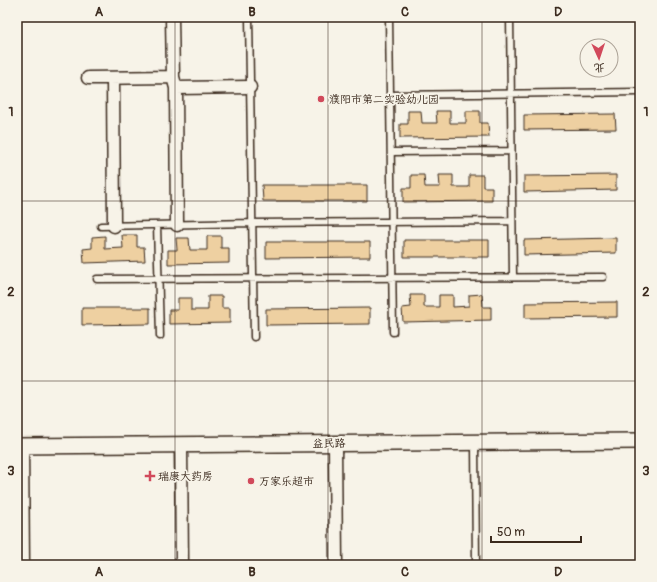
<svg xmlns="http://www.w3.org/2000/svg" width="657" height="582" font-family="Pangolin,'LXGW WenKai TC',sans-serif">
	<rect width="100%" height="100%" fill="#f7f3e8"/>
	<filter id="ink" filterUnits="userSpaceOnUse"><feTurbulence type="fractalNoise" baseFrequency=".025" numOctaves="2"/><feDisplacementMap in="SourceGraphic" scale="8" xChannelSelector="R" yChannelSelector="G"/><feConvolveMatrix kernelMatrix="1 2 1 2 8 2 1 2 1" color-interpolation-filters="sRGB"/></filter>
	<g filter="url(#ink)">
		<!-- building -->
		<path fill="#eed0a1" stroke="#3b2a1e" d="M 408,111 L 421,111 L 422,123 L 437,123 L 436,111 L 450,111 L 450,123 L 466,123 L 466,111 L 480,111 L 480,123 L 488,123 L 489,137 L 400,138 L 400,124 L 408,124 Z
			M 615,114 L 616,129 L 524,130 L 524,115 Z
			M 411,175 L 424,175 L 425,187 L 440,187 L 439,175 L 453,175 L 453,187 L 469,187 L 469,175 L 483,175 L 483,187 L 492,187 L 492,201 L 403,202 L 403,188 L 411,188 Z
			M 616,175 L 616,190 L 524,192 L 524,176 Z
			M 262,185 L 367,185 L 367,201 L 263,201 Z
			M 122,235 L 137,235 L 137,247 L 144,247 L 145,261 L 84,263 L 83,249 L 92,248 L 92,237 L 105,236 L 105,249 L 123,248 Z
			M 207,236 L 221,236 L 221,248 L 229,248 L 229,263 L 168,264 L 168,250 L 177,250 L 176,238 L 189,238 L 190,250 L 207,250 Z
			M 616,238 L 616,253 L 524,255 L 524,240 Z
			M 404,240 L 489,240 L 489,257 L 404,257 Z
			M 266,242 L 370,242 L 370,257 L 266,258 Z
			M 482,294 L 483,307 L 491,307 L 491,320 L 403,322 L 402,308 L 411,307 L 410,295 L 424,295 L 424,307 L 439,307 L 439,295 L 453,295 L 453,307 L 469,306 L 469,295 Z
			M 208,296 L 222,296 L 222,308 L 230,308 L 230,323 L 169,324 L 169,310 L 178,310 L 178,298 L 191,298 L 191,310 L 208,310 Z
			M 617,302 L 617,317 L 525,318 L 525,303 Z
			M 82,308 L 150,308 L 150,324 L 82,325 Z
			M 370,308 L 370,324 L 266,325 L 266,309 Z"/>
		<g fill="none" stroke-linecap="round" stroke-linejoin="round">
			<!-- service casing -->
			<g stroke="#3b2a1e" stroke-width="9">
				<path id="service" d="M 249,17 L 254,337
					M 389,17 L 393,332
					M 510,17 L 513,277
					M 390,95 L 640,92
					M 391,152 L 511,151
					M 157,225 L 160,336
					M 101,226 L 252,223 L 512,221
					M 97,279 L 603,277
					M 475,443 L 476,565"/>
			</g>
			<!-- minor casing -->
			<g stroke="#3b2a1e" stroke-width="15">
				<path id="minor" d="M 172,17 L 173,77 L 176,88 L 177,225
					M 88,78 L 173,77
					M 113,78 L 114,226
					M 176,88 L 250,87
					M 335,443 L 336,565
					M 181,445 L 182,565
					M 22,446 L 23,565"/>
			</g>
			<!-- tertiary casing -->
			<g stroke="#3b2a1e" stroke-width="18">
				<path id="tertiary" d="M 17,446 L 640,441"/>
			</g>
			<!-- service -->
			<use href="#service" stroke="#f7f3e8" stroke-width="6"/>
			<!-- minor -->
			<use href="#minor" stroke="#f7f3e8" stroke-width="12"/>
			<!-- tertiary -->
			<use href="#tertiary" stroke="#f7f3e8" stroke-width="15"/>
		</g>
	</g>
	<!-- grid -->
	<path fill="none" stroke="#3b2a1e" stroke-width="1" stroke-opacity="0.55" d="M 175,17 L 175,565M 328,17 L 328,565M 482,17 L 482,565M 17,201 L 640,201M 17,381 L 640,381"/>
	<!-- markers -->
	<g fill="#d1495b" stroke="#f7f3e8" stroke-width="1.5">
		<circle cx="321" cy="99" r="4"/>
		<path d="M148 470h4v4h4v4h-4v4h-4v-4h-4v-4h4z"/>
		<circle cx="251" cy="481" r="4"/>
	</g>
	<g text-anchor="middle" stroke-width="3.5" stroke-linejoin="round" paint-order="stroke">
		<!-- poi labels -->
		<g font-size="11" fill="#3b2a1e" stroke="#f7f3e8" text-anchor="start">
			<text x="329" y="103">濮阳市第二实验幼儿园</text>
			<text x="158" y="480">瑞康大药房</text>
			<text x="259" y="485">万家乐超市</text>
		</g>
		<!-- street labels -->
		<g font-size="11" fill="#3b2a1e" stroke="#f7f3e8">
			<text transform="translate(329 443) rotate(-1)" y="4">益民路</text>
		</g>
	</g>
	<!-- margin -->
	<rect width="657" height="582" fill="none" stroke="#f7f3e8" stroke-width="44"/>
	<!-- north arrow -->
	<g transform="translate(599 58) rotate(177)"><circle r="19" fill="#f7f3e8" stroke="#aca397"/>
	<path d="M0-3L7 15L0 10L-7 15Z" fill="#d1495b"/>
	<text y="-6" font-size="11" font-weight="bold" text-anchor="middle" fill="#3b2a1e">北</text>
	</g>
	<!-- scale -->
	<path d="M491 536v6h90v-6" fill="none" stroke="#3b2a1e" stroke-width="2"/>
	<text x="497" y="536" font-size="12" fill="#3b2a1e" stroke="#f7f3e8" stroke-width="3" paint-order="stroke">50 m</text>
	<rect x="22" y="22" width="613" height="538" fill="none" stroke="#3b2a1e" stroke-width="1.5"/>
	<g font-size="13" text-anchor="middle" font-weight="bold" fill="#3b2a1e">
		<text x="99" y="16">A</text>
		<text x="252" y="16">B</text>
		<text x="405" y="16">C</text>
		<text x="558" y="16">D</text>
		<text x="11" y="116">1</text>
		<text x="646" y="116">1</text>
		<text x="11" y="296">2</text>
		<text x="646" y="296">2</text>
		<text x="11" y="475">3</text>
		<text x="646" y="475">3</text>
		<text x="99" y="576">A</text>
		<text x="252" y="576">B</text>
		<text x="405" y="576">C</text>
		<text x="558" y="576">D</text>
	</g>
</svg>
